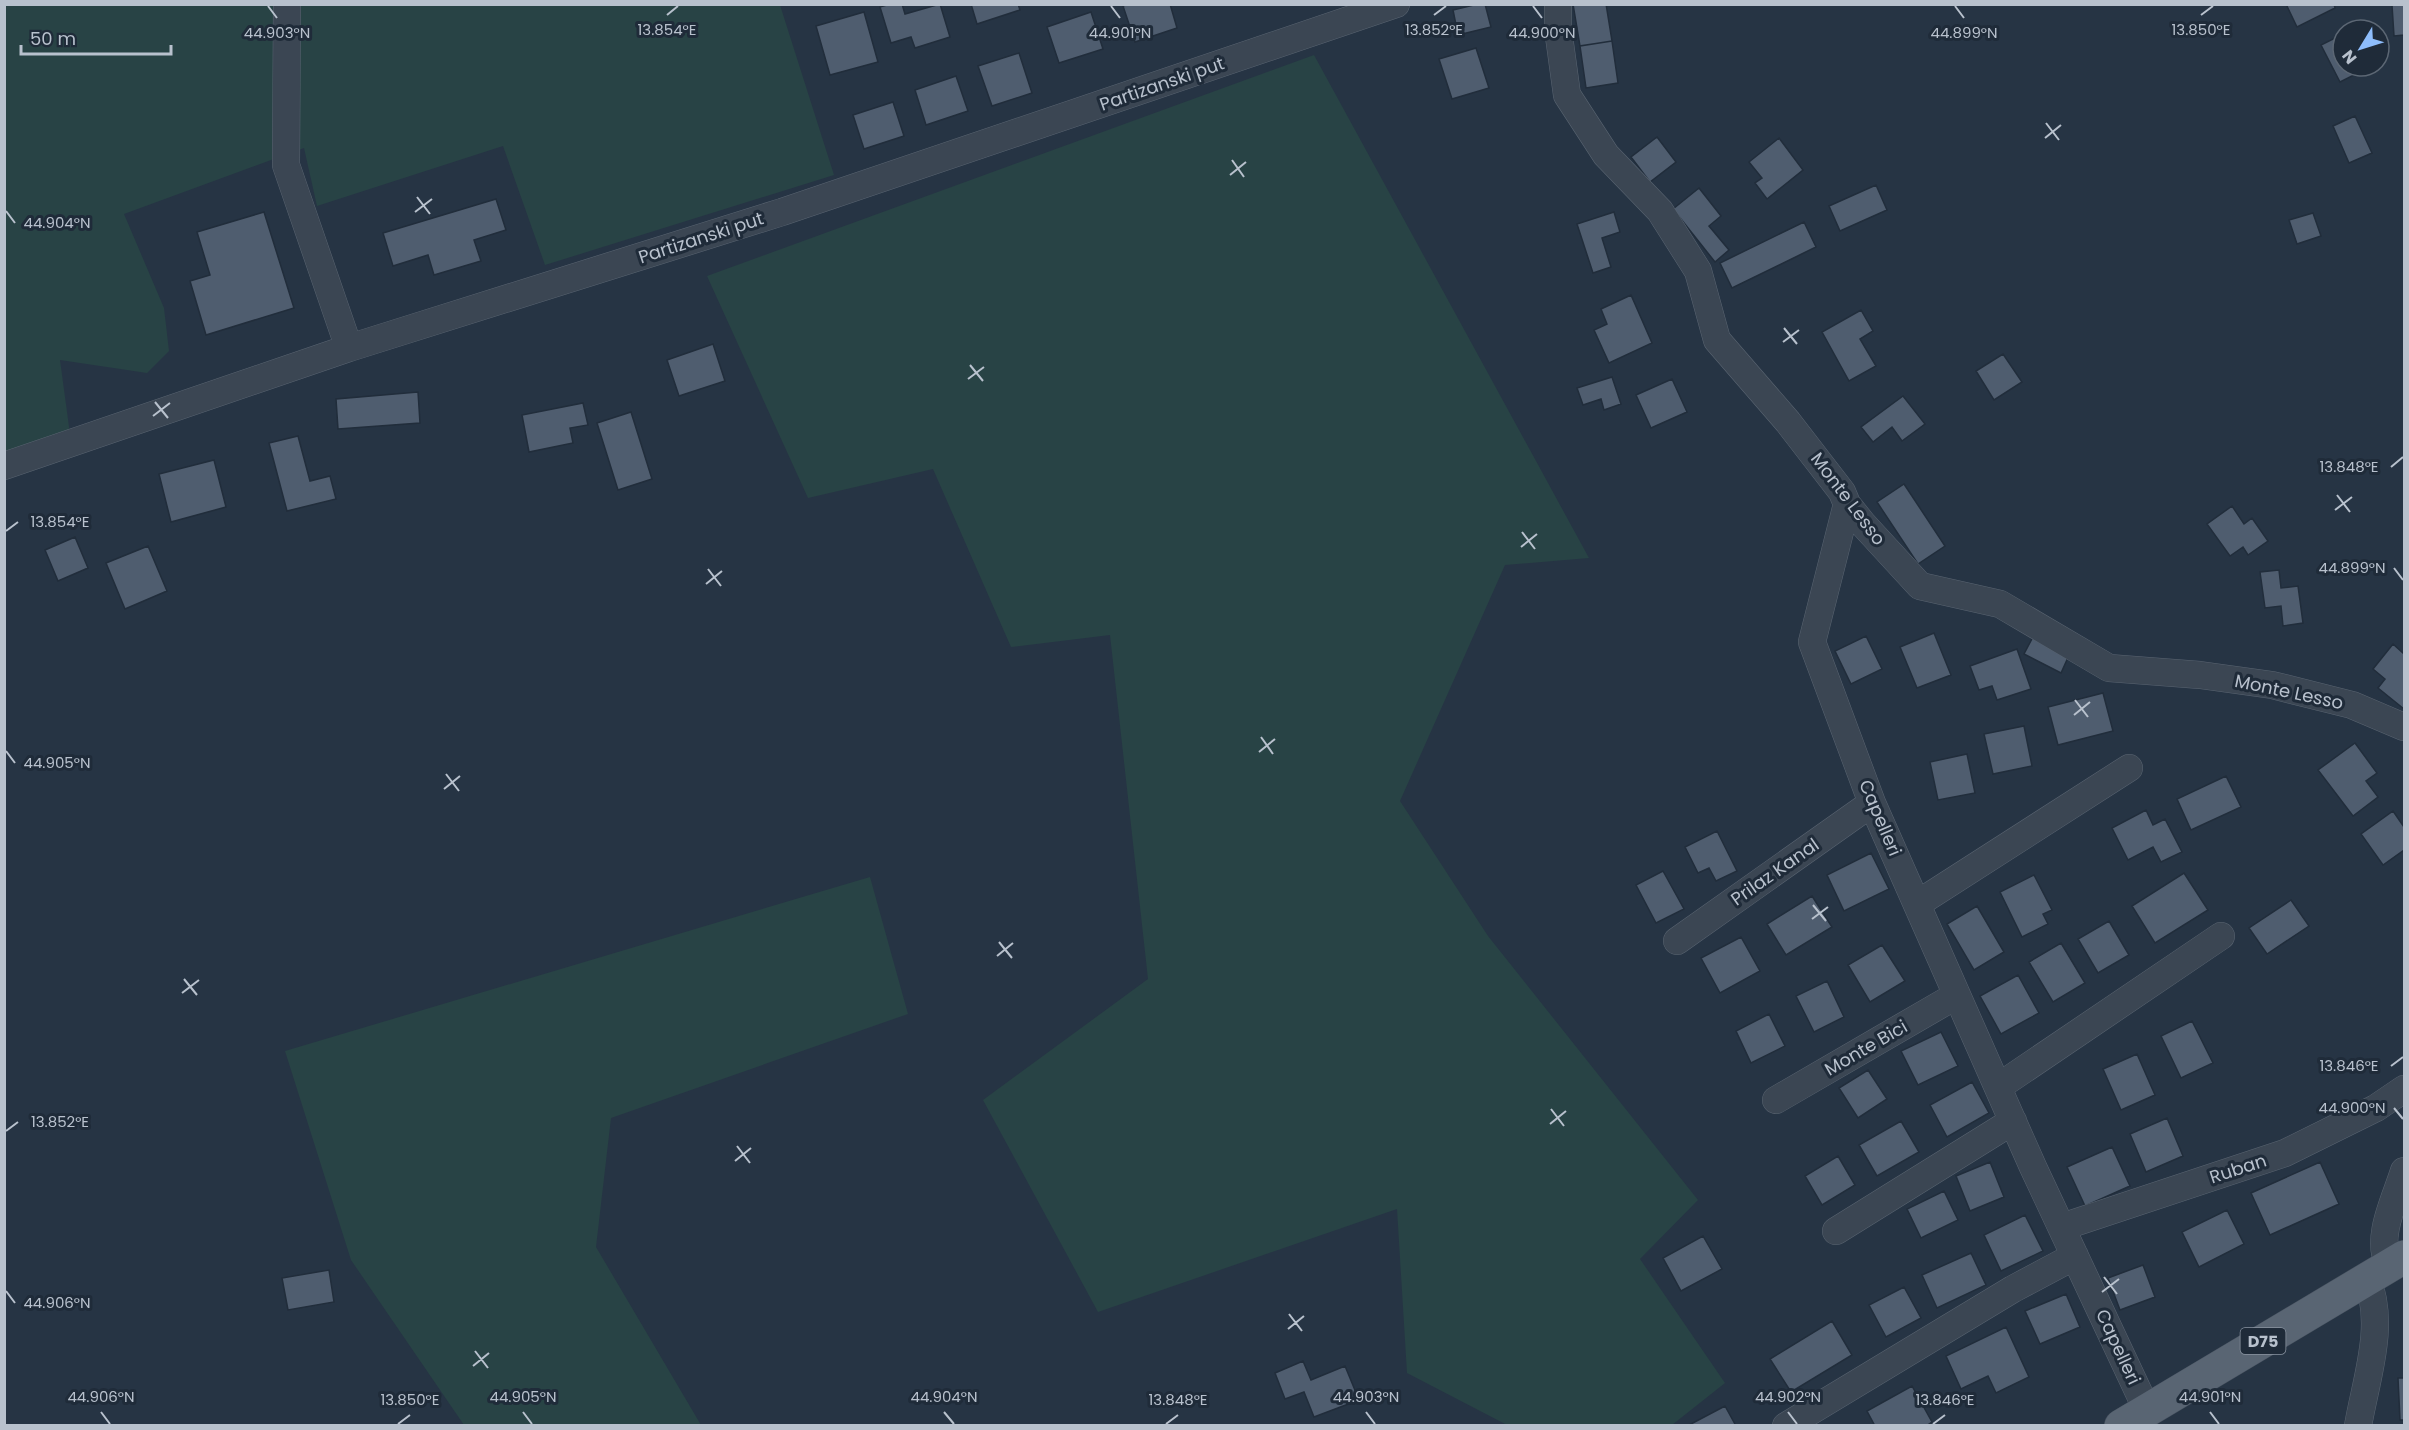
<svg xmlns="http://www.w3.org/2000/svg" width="2409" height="1430" font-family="Poppins,sans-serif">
	<rect width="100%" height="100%" fill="#263444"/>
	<!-- green -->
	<path fill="#284345" d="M 5,5 L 780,5 L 834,175 L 545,265 L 503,146 L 317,206 L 304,148 L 124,214 L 164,308 L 169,351 L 147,373 L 60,360 L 70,434 L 5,455 Z
		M 1314,55 L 1589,558 L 1505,565 L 1400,801 L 1488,936 L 1698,1200 L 1640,1259 L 1725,1383 L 1672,1425 L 1509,1426 L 1407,1373 L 1397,1209 L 1098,1312 L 983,1100 L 1148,979 L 1110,635 L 1011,647 L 933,469 L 808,498 L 707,276 Z
		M 870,877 L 908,1014 L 611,1118 L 596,1247 L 701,1425 L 464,1425 L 351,1260 L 285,1051 Z"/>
	<!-- building -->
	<path fill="#4f5d6f" stroke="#212d3b" stroke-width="1.5" d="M 890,4 L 902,4 L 905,14 L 940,4 L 950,37 L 915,48 L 911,37 L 891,43 L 880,7 Z
		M 971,4 L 1018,4 L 1020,10 L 977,24 Z
		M 1128,4 L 1170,4 L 1177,28 L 1135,42 L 1123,6 Z
		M 1478,4 L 1485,4 L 1491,27 L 1458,35 L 1453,10 Z
		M 1573,4 L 1606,4 L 1612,41 L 1580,46 Z
		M 2286,4 L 2334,4 L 2335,8 L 2297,27 Z
		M 2404,4 L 2404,35 L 2394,36 L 2392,5 Z
		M 864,12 L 878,62 L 830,75 L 816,26 Z
		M 1091,12 L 1103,49 L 1059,63 L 1047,27 Z
		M 2339,36 L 2343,44 L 2343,66 L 2354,66 L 2358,73 L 2340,82 L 2321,45 Z
		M 1612,41 L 1618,83 L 1586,88 L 1580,46 Z
		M 1476,48 L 1489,88 L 1452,99 L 1439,59 Z
		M 1019,53 L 1032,93 L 992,106 L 978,66 Z
		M 956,76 L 968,111 L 926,125 L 915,90 Z
		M 893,102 L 904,136 L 864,149 L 853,115 Z
		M 2355,116 L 2372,153 L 2349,163 L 2333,126 Z
		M 1657,137 L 1676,162 L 1650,182 L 1631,157 Z
		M 1779,138 L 1803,170 L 1767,199 L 1755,183 L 1762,178 L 1749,162 Z
		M 1876,185 L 1887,210 L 1840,231 L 1829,206 Z
		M 1699,188 L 1721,216 L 1709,226 L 1729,250 L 1715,262 L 1673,209 Z
		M 496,199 L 506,230 L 474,240 L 481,261 L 434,275 L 428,255 L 393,266 L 383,233 Z
		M 264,212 L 294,308 L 206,335 L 190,281 L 210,275 L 197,232 Z
		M 1614,212 L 1620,232 L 1602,238 L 1611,267 L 1593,273 L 1577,224 Z
		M 2313,213 L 2321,236 L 2297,244 L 2289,220 Z
		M 1804,222 L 1816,247 L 1732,288 L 1720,263 Z
		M 1631,295 L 1652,343 L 1609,363 L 1594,330 L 1607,324 L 1601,309 Z
		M 1861,310 L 1873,331 L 1860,339 L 1876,366 L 1849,381 L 1822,332 Z
		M 713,344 L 725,381 L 679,396 L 667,360 Z
		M 2003,354 L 2022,382 L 1994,400 L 1976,371 Z
		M 1612,377 L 1621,404 L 1604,410 L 1601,399 L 1583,405 L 1577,388 Z
		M 1672,379 L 1687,412 L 1651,428 L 1636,395 Z
		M 418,392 L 420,423 L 338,429 L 336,399 Z
		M 1903,396 L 1925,424 L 1902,441 L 1892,427 L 1873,442 L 1861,427 Z
		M 583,403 L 588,425 L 570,428 L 573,443 L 529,452 L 522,415 Z
		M 631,412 L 652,479 L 618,490 L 597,423 Z
		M 298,436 L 310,481 L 330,476 L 336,499 L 287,511 L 269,443 Z
		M 214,460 L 226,507 L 171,522 L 159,474 Z
		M 1904,484 L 1945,546 L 1918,564 L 1877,502 Z
		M 2232,506 L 2244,524 L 2252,518 L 2268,541 L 2248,555 L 2243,547 L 2230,556 L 2207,524 Z
		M 75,537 L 88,568 L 58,581 L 45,550 Z
		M 148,546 L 167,591 L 125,609 L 106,563 Z
		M 2279,570 L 2281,588 L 2298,586 L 2303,623 L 2283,626 L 2281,606 L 2265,608 L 2260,572 Z
		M 1934,633 L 1951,675 L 1917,688 L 1900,647 Z
		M 2034,635 L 2070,653 L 2061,673 L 2024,654 Z
		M 1866,636 L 1882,669 L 1851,684 L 1835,651 Z
		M 2393,644 L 2404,654 L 2404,709 L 2378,688 L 2385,679 L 2373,669 Z
		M 2017,649 L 2031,689 L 1997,700 L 1992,686 L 1979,690 L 1970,666 Z
		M 2103,693 L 2113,731 L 2058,745 L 2048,707 Z
		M 2024,726 L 2032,766 L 1993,774 L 1984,734 Z
		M 2355,743 L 2377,773 L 2366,781 L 2378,797 L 2353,816 L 2318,770 Z
		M 1967,754 L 1975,793 L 1938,800 L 1930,762 Z
		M 2226,776 L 2241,807 L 2191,830 L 2177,799 Z
		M 2146,810 L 2153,825 L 2165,819 L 2182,852 L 2161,862 L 2153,847 L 2128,860 L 2112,828 Z
		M 2393,811 L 2404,827 L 2404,850 L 2383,865 L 2361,834 Z
		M 1717,831 L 1737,871 L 1716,881 L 1709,868 L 1698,873 L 1685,847 Z
		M 1871,853 L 1889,889 L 1844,911 L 1827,875 Z
		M 1663,871 L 1684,909 L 1656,923 L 1636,885 Z
		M 2184,873 L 2208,910 L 2155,943 L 2132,906 Z
		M 2034,875 L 2052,910 L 2043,914 L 2048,924 L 2022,937 L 2000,892 Z
		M 1812,896 L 1832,927 L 1786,955 L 1767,924 Z
		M 2291,900 L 2309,926 L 2267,954 L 2249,928 Z
		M 1977,906 L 2004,952 L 1974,970 L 1947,924 Z
		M 2109,921 L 2129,955 L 2098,973 L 2078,939 Z
		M 1741,937 L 1760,971 L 1720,993 L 1701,958 Z
		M 2061,943 L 2085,983 L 2053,1002 L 2029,962 Z
		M 1882,945 L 1905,981 L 1870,1002 L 1848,965 Z
		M 2018,975 L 2039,1013 L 2001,1034 L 1980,996 Z
		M 1827,981 L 1844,1017 L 1814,1032 L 1796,996 Z
		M 1769,1014 L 1785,1046 L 1751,1063 L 1736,1031 Z
		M 2192,1021 L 2213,1063 L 2181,1078 L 2161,1036 Z
		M 1941,1032 L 1958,1066 L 1918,1085 L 1901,1051 Z
		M 2137,1054 L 2155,1095 L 2121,1110 L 2103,1069 Z
		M 1868,1070 L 1887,1099 L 1858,1118 L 1839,1088 Z
		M 1972,1082 L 1989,1113 L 1947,1137 L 1930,1105 Z
		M 2167,1118 L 2183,1156 L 2146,1172 L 2130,1134 Z
		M 1901,1121 L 1919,1152 L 1877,1176 L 1859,1145 Z
		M 2112,1147 L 2130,1186 L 2085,1206 L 2067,1167 Z
		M 1838,1156 L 1855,1185 L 1822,1205 L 1805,1176 Z
		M 1990,1162 L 2004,1197 L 1970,1211 L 1956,1176 Z
		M 2320,1162 L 2339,1204 L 2270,1235 L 2251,1193 Z
		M 1944,1191 L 1958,1220 L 1921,1238 L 1907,1209 Z
		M 2227,1210 L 2244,1244 L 2199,1267 L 2182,1232 Z
		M 2025,1215 L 2043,1251 L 2001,1271 L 1984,1235 Z
		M 1703,1236 L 1722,1269 L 1681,1291 L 1663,1258 Z
		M 1971,1253 L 1986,1285 L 1937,1308 L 1922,1275 Z
		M 2143,1265 L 2155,1297 L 2120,1310 L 2108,1278 Z
		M 329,1270 L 334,1302 L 288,1310 L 282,1278 Z
		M 1904,1287 L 1921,1318 L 1886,1337 L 1869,1305 Z
		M 2066,1294 L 2080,1327 L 2040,1344 L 2025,1311 Z
		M 1832,1321 L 1852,1355 L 1791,1392 L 1770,1359 Z
		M 2006,1327 L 2029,1377 L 1996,1393 L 1988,1376 L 1961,1389 L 1946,1356 Z
		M 1303,1361 L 1311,1380 L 1345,1366 L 1359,1400 L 1314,1417 L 1304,1392 L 1285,1399 L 1275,1373 Z
		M 2398,1378 L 2404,1378 L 2404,1420 L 2400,1420 Z
		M 1912,1386 L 1932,1422 L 1926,1426 L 1875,1426 L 1867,1411 Z
		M 1725,1406 L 1736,1426 L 1689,1426 L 1689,1425 Z"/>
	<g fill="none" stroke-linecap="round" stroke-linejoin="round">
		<!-- minor casing -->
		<g stroke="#596471" stroke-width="28">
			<path id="minor" d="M 287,4 L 286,165 L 349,348
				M 1558,4 L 1558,29 L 1567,95 L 1606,155 L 1660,211 L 1698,271 L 1717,340 L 1788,422 L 1842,492 L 1847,504 L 1863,524 L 1920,586 L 2000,604 L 2109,668 L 2200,675 L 2272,685 L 2352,705 L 2404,727
				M 4,466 L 349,348 L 782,212 L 1396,4
				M 1847,504 L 1812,642 L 1872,803 L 2033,1167 L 2147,1410
				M 1917,904 L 2129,768
				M 1677,941 L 1872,803
				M 1998,1087 L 2221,936
				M 1776,1100 L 1957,995
				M 2062,1227 L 2285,1153 L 2376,1108 L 2404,1089
				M 1836,1231 L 2013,1121
				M 2389,1266 C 2375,1237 2395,1200 2404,1171
				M 1786,1426 L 2013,1289 L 2075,1256
				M 2358,1426 C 2366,1379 2386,1325 2367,1279"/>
		</g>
		<!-- major casing -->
		<g stroke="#444f5d" stroke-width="34">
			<path id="major" d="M 2121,1426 L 2404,1257"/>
		</g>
		<!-- minor -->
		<use href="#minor" stroke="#3b4653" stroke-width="27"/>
		<!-- major -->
		<use href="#major" stroke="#596573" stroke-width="33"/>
	</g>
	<!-- ticks -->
	<path fill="none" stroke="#b8c1cd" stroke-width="2" d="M 268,6 L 277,18M 1111,6 L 1120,18M 1533,6 L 1542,18M 1955,6 L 1964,18M 667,15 L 678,6M 1434,15 L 1446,6M 2201,15 L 2213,6M 2046,123 L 2059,140M 2045,138 L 2061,125M 1232,160 L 1244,177M 1230,175 L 1246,162M 417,197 L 430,214M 6,211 L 15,223M 415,212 L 432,199M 1784,328 L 1797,344M 1783,342 L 1799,330M 970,365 L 983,381M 968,379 L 984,367M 155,402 L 168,418M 153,416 L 170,403M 2391,467 L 2403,457M 2337,495 L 2350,512M 2335,510 L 2352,497M 6,531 L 18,522M 1522,532 L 1535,549M 1521,547 L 1537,534M 2394,568 L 2403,580M 708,569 L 721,586M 706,584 L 722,571M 2075,700 L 2088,717M 2074,715 L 2090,702M 1261,737 L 1273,754M 6,751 L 15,763M 1259,752 L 1275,739M 446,774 L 459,791M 444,789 L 460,776M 1813,905 L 1826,921M 1812,919 L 1828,907M 999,942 L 1012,958M 997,956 L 1013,943M 184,979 L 197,995M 182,993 L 199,980M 2391,1066 L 2403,1057M 2394,1108 L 2403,1119M 1551,1109 L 1564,1126M 1550,1124 L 1566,1111M 6,1131 L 18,1122M 737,1146 L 750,1163M 735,1161 L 751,1148M 2104,1277 L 2117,1294M 6,1291 L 15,1303M 2102,1292 L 2119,1279M 1289,1314 L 1302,1331M 1288,1329 L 1304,1316M 475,1351 L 488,1368M 473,1366 L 489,1353M 101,1412 L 110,1424M 523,1412 L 532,1424M 944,1412 L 954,1424M 1366,1412 L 1375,1424M 1788,1412 L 1797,1424M 2210,1412 L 2219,1424M 398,1424 L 410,1415M 1166,1424 L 1178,1415M 1933,1424 L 1945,1415"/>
	<g text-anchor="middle" stroke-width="6" stroke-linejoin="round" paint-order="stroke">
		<!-- shield labels -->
		<rect fill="#1f2b39" stroke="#8a94a1" stroke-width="1.5" x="2240.5" y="1328" width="45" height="26" rx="4.5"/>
		<g font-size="16" font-weight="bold" fill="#b8c1cd">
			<text x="2263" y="1347">D75</text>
		</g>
		<!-- street labels -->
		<g font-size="18" fill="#b8c1cd" stroke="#1f2b39">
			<text transform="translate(1162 84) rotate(-19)" y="6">Partizanski put</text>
			<text transform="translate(701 238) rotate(-18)" y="6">Partizanski put</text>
			<text transform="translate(1848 499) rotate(53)" y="6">Monte Lesso</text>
			<text transform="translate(2289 692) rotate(12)" y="6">Monte Lesso</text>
			<text transform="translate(1880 818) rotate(67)" y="6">Capelleri</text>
			<text transform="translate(1775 872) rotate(-35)" y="6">Prilaz Kanal</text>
			<text transform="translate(1866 1048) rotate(-30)" y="6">Monte Bici</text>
			<text transform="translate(2238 1169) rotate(-18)" y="6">Ruban</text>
			<text transform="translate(2118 1347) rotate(65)" y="6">Capelleri</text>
		</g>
	</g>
	<g font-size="15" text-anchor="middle" fill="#b8c1cd" stroke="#1f2b39" stroke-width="6" stroke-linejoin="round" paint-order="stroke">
		<text x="667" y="35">13.854°E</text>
		<text x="2201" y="35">13.850°E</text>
		<text x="1434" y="35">13.852°E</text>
		<text x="277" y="38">44.903°N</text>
		<text x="1120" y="38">44.901°N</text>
		<text x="1542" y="38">44.900°N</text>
		<text x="1964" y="38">44.899°N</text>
		<text x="57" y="228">44.904°N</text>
		<text x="2349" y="472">13.848°E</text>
		<text x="60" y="527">13.854°E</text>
		<text x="2352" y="573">44.899°N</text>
		<text x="57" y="768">44.905°N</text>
		<text x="2349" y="1071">13.846°E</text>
		<text x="2352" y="1113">44.900°N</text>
		<text x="60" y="1127">13.852°E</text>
		<text x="57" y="1308">44.906°N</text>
		<text x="101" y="1402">44.906°N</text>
		<text x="523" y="1402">44.905°N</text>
		<text x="944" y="1402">44.904°N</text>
		<text x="1366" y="1402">44.903°N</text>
		<text x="1788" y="1402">44.902°N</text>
		<text x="2210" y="1402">44.901°N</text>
		<text x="410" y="1405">13.850°E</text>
		<text x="1178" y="1405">13.848°E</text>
		<text x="1945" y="1405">13.846°E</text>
	</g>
	<!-- border -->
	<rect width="2409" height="1430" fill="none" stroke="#b8c1cd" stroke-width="12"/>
	<!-- north arrow -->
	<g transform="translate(2361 48) rotate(232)"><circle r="28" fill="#1f2b39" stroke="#5c6774" stroke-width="1.5"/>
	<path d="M0-4.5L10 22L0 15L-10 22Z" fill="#8ebdfc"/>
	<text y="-9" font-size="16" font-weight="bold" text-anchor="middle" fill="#b8c1cd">N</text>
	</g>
	<!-- scale -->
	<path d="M21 45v9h150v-9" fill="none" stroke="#b8c1cd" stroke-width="3"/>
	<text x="30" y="45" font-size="18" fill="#b8c1cd" stroke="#1f2b39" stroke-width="4.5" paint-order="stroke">50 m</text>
</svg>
